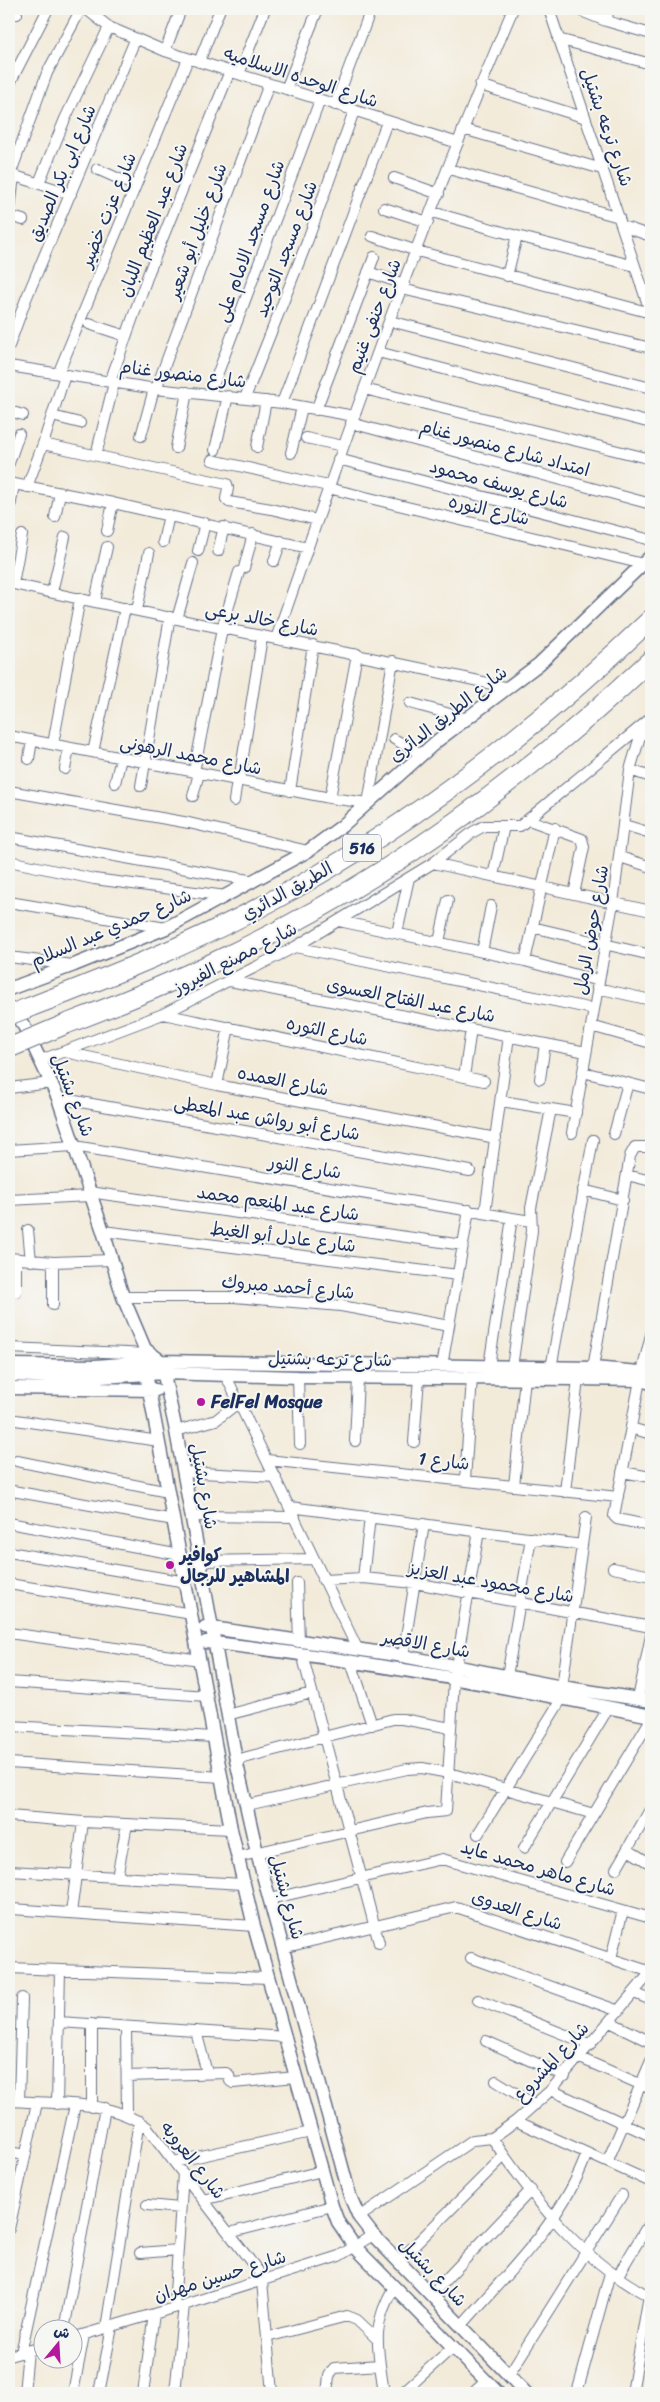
<svg xmlns="http://www.w3.org/2000/svg" width="660" height="2402" font-family="Sriracha,'Playpen Sans Arabic',sans-serif">
	<rect width="100%" height="100%" fill="#f6f6f2"/>
	<filter id="ink" filterUnits="userSpaceOnUse"><feTurbulence type="fractalNoise" baseFrequency=".02" numOctaves="2"/><feDisplacementMap in="SourceGraphic" scale="10" xChannelSelector="R" yChannelSelector="G"/><feConvolveMatrix kernelMatrix="1 2 1 2 8 2 1 2 1" color-interpolation-filters="sRGB"/></filter>
	<filter id="wash" filterUnits="userSpaceOnUse"><feTurbulence type="fractalNoise" baseFrequency=".0096" numOctaves="4" result="noise"/><feDisplacementMap in="SourceGraphic" scale="20" xChannelSelector="R" yChannelSelector="G"/><feGaussianBlur stdDeviation="1.12" result="paint"/><feColorMatrix in="noise" values="0 0 0 0 0 0 0 0 0 0 0 0 0 0 0 0 0 1.4 0 .05"/><feComposite in="paint" operator="in"/></filter>
	<g filter="url(#wash)">
		<rect width="100%" height="100%" fill="#f3ebda"/>
	</g>
	<g filter="url(#ink)">
		<g fill="none" stroke-linecap="round" stroke-linejoin="round">
			<!-- minor casing -->
			<g stroke="#677189" stroke-width="12">
				<path id="minor" d="M 86,9 L 109,27 L 165,51 L 458,143
					M 549,9 L 651,314
					M 576,9 L 606,21 L 651,34
					M 9,10 L 17,14
					M 606,21 L 609,9
					M 558,39 L 651,64
					M 165,51 L 181,9
					M 199,62 L 220,9
					M 239,74 L 265,9
					M 9,85 L 48,9
					M 480,85 L 583,117
					M 286,89 L 318,9
					M 335,105 L 371,9
					M 463,129 L 602,169
					M 97,169 L 135,186
					M 449,169 L 619,217
					M 9,174 L 71,194
					M 10,175 L 47,73 L 81,9
					M 394,178 L 439,194
					M 39,183 L 65,119 L 109,27
					M 384,208 L 428,222
					M 432,212 L 517,236 L 635,266
					M 9,216 L 23,220
					M 9,217 L 14,176
					M 622,226 L 651,236
					M 372,236 L 417,251 L 651,313
					M 368,272 L 404,284
					M 507,276 L 517,236
					M 402,289 L 651,348
					M 390,321 L 651,388
					M 89,324 L 126,336
					M 9,346 L 26,299 L 135,40
					M 378,352 L 651,423
					M 9,366 L 156,389 L 282,403 L 354,416
					M 58,374 L 188,59
					M 110,382 L 149,272 L 230,71
					M 156,389 L 269,84
					M 364,389 L 651,459
					M 210,394 L 320,100
					M 245,398 L 307,242 L 354,111
					M 282,403 L 387,122
					M 316,410 L 374,257
					M 9,411 L 23,415
					M 52,416 L 80,423
					M 351,423 L 651,504
					M 141,436 L 154,389
					M 306,438 L 343,446
					M 43,444 L 227,484 L 228,488 L 226,499 L 229,502 L 271,509 L 317,520
					M 257,447 L 266,401
					M 176,448 L 187,392
					M 215,450 L 228,396
					M 291,453 L 302,407
					M 96,455 L 114,383
					M 338,459 L 651,540
					M 212,460 L 328,486
					M 9,463 L 19,434
					M 9,483 L 113,503 L 308,548
					M 27,487 L 43,444 L 65,375
					M 328,488 L 643,564
					M 10,508 L 14,484
					M 55,517 L 60,493
					M 107,531 L 113,503
					M 163,542 L 169,515
					M 198,551 L 205,523
					M 218,551 L 224,527
					M 274,561 L 281,541
					M 244,568 L 253,534
					M 9,583 C 175,622 343,649 509,688
					M 13,584 L 22,535
					M 52,592 L 65,537
					M 95,601 L 107,547
					M 137,610 L 149,553
					M 177,619 L 193,563
					M 276,639 C 349,427 425,215 513,9
					M 410,703 L 468,719
					M 636,731 L 651,736
					M 9,736 L 330,798 L 368,803 L 393,661
					M 394,739 L 421,754
					M 53,744 L 80,598
					M 93,752 L 125,608
					M 29,759 L 32,740
					M 65,769 L 69,748
					M 630,770 L 651,777
					M 194,772 L 222,629 L 239,572
					M 239,781 L 262,637
					M 115,783 L 121,758
					M 141,786 L 170,617
					M 9,791 L 189,823 L 308,851
					M 290,791 L 313,645
					M 193,796 L 199,773
					M 330,798 L 357,654
					M 234,801 L 237,780
					M 529,820 L 582,839 L 584,847 L 574,894
					M 624,825 L 651,833
					M 9,837 L 254,881
					M 620,857 L 651,867
					M 9,861 L 94,879 L 226,896
					M 433,863 L 651,911
					M 493,876 L 504,826
					M 9,902 L 166,928
					M 339,921 L 525,961 L 599,981
					M 532,927 L 651,955
					M 397,933 L 409,878
					M 439,942 L 448,900
					M 295,947 L 593,1009
					M 482,952 L 491,906
					M 9,957 L 72,965
					M 525,961 L 555,828
					M 230,981 L 586,1052
					M 597,988 L 651,1000
					M 163,1014 L 484,1081
					M 591,1026 L 651,1043
					M 65,1052 L 217,1085 L 496,1138
					M 41,1060 L 163,1014 L 295,947 L 433,863 L 473,832 L 484,826 L 520,826 L 651,718
					M 583,1072 L 651,1089
					M 464,1077 L 471,1029
					M 540,1079 L 545,1044
					M 217,1085 L 229,1027
					M 9,1088 L 51,1083
					M 58,1098 L 470,1171
					M 501,1101 L 576,1113
					M 572,1133 L 613,903 L 630,770 L 641,733
					M 614,1134 L 628,1083
					M 9,1150 L 74,1146 L 531,1221
					M 627,1175 L 651,1181
					M 583,1190 L 623,1200
					M 89,1192 L 463,1245
					M 9,1200 L 90,1196
					M 485,1213 L 509,1036
					M 28,1230 L 31,1261
					M 103,1231 L 458,1275
					M 9,1258 L 53,1262 L 112,1260
					M 16,1260 L 16,1292
					M 53,1262 L 53,1305
					M 123,1297 L 234,1297 L 341,1306 L 449,1326
					M 651,1335 L 640,1380 L 614,1516 L 617,1519 L 651,1526
					M 9,1348 L 150,1354
					M 442,1366 L 469,1210
					M 489,1366 L 512,1218
					M 512,1367 L 532,1231 L 531,1208 L 551,1109
					M 551,1368 L 593,1140
					M 593,1368 L 630,1156 L 635,1147 L 651,1147
					M 225,1374 L 358,1650
					M 298,1377 L 300,1444
					M 9,1419 L 159,1441
					M 631,1428 L 651,1434
					M 176,1431 L 216,1420 L 239,1402
					M 355,1441 L 358,1378
					M 414,1442 L 419,1378
					M 267,1460 L 618,1497
					M 17,1461 L 168,1492
					M 183,1472 L 276,1477
					M 622,1472 L 651,1477
					M 465,1480 L 472,1378
					M 514,1486 L 525,1378
					M 13,1491 L 174,1520
					M 565,1492 L 578,1379
					M 290,1507 L 582,1545
					M 191,1516 L 295,1517
					M 9,1523 L 180,1555
					M 9,1552 L 186,1582
					M 200,1561 L 314,1559
					M 613,1568 L 651,1576
					M 363,1578 L 370,1517
					M 323,1580 L 363,1578 L 415,1583 L 651,1627
					M 297,1583 L 299,1642
					M 9,1584 L 192,1614
					M 9,1633 L 200,1660
					M 302,1654 L 379,1943
					M 403,1656 L 424,1524
					M 351,1662 L 372,1725
					M 507,1676 L 531,1538
					M 9,1682 L 207,1696
					M 562,1687 L 586,1517
					M 638,1699 L 651,1635
					M 227,1715 L 312,1693
					M 9,1726 L 214,1737
					M 236,1760 L 393,1719 L 402,1719 L 451,1728
					M 9,1763 L 222,1777
					M 247,1805 L 407,1769 L 422,1768 L 449,1773 L 594,1814
					M 9,1816 L 83,1822 L 231,1829
					M 478,1834 L 562,1698
					M 524,1848 L 609,1707
					M 628,1850 L 651,1864
					M 238,1857 L 427,1813 L 446,1811 L 454,1679 L 479,1531
					M 565,1862 L 651,1719
					M 616,1869 L 651,1808
					M 9,1871 L 244,1884
					M 117,1877 L 127,1824
					M 270,1899 L 442,1859 L 651,1918
					M 12,1909 L 254,1926
					M 71,1913 L 83,1822
					M 282,1948 L 456,1907 L 651,1972
					M 471,1958 L 619,2011
					M 611,1958 L 623,1910
					M 9,1968 L 269,1978
					M 634,1993 L 651,2000
					M 478,2000 L 591,2045
					M 59,2022 L 286,2037
					M 610,2022 L 651,2042
					M 92,2024 L 92,2107
					M 126,2027 L 127,2114
					M 196,2031 L 207,2073
					M 486,2041 L 565,2076
					M 580,2058 L 651,2089
					M 127,2076 L 226,2073 L 229,2075 L 230,2081 L 233,2083 L 296,2077
					M 496,2081 L 535,2105
					M 551,2090 L 651,2136
					M 9,2101 C 54,2104 109,2099 147,2127 L 258,2271 L 262,2281 L 272,2393
					M 19,2101 L 22,1998
					M 57,2104 L 60,1970
					M 516,2121 L 651,2182
					M 492,2138 C 535,2201 582,2262 651,2297
					M 9,2152 L 25,2155
					M 174,2162 L 311,2132
					M 607,2162 L 651,2061
					M 203,2200 L 322,2171
					M 147,2205 L 180,2208
					M 359,2217 L 473,2140 L 492,2138 L 516,2121 L 551,2090 L 651,1972
					M 9,2229 L 37,2103
					M 229,2233 L 332,2206
					M 140,2253 L 178,2250
					M 398,2262 L 504,2156
					M 617,2277 L 651,2220
					M 431,2295 L 531,2190
					M 174,2308 L 183,2173
					M 461,2326 C 507,2273 564,2220 587,2153
					M 106,2328 L 139,2121
					M 64,2330 L 105,2108
					M 267,2337 L 347,2316 L 357,2320 L 376,2338
					M 72,2338 L 184,2305 L 339,2256 L 373,2235
					M 21,2353 L 75,2105
					M 9,2356 L 42,2347
					M 508,2376 L 622,2195
					M 24,2393 L 28,2351
					M 73,2393 L 84,2335
					M 99,2393 L 112,2327
					M 143,2393 L 154,2314
					M 175,2393 L 184,2305
					M 327,2393 L 329,2376 L 334,2368 L 380,2365
					M 384,2393 C 378,2348 370,2328 394,2287
					M 402,2393 L 453,2347
					M 473,2393 L 486,2381
					M 577,2393 L 610,2273
					M 632,2393 L 649,2295"/>
			</g>
			<!-- tertiary casing -->
			<g stroke="#677189" stroke-width="15">
				<path id="tertiary" d="M 9,989 L 74,965 L 166,928 L 308,851 L 342,826 L 437,741 L 539,664 L 651,556
					M 10,1008 L 24,1026 L 58,1098 L 103,1231 L 123,1297 L 145,1349 L 144,1362 L 149,1390 L 231,1829 L 254,1926 L 332,2206 L 338,2222 L 355,2247 L 498,2393
					M 145,1349 L 161,1361 L 176,1431 L 236,1760 L 257,1853 L 350,2196 L 359,2217 L 373,2235 L 526,2393
					M 9,1365 L 96,1366 L 161,1361 L 593,1368 L 651,1373
					M 9,1375 L 85,1378 L 164,1373 L 298,1377 L 578,1379 L 640,1380 L 651,1383
					M 9,1388 L 156,1390
					M 205,1627 L 403,1656 L 562,1687 L 651,1701
					M 206,1642 C 355,1659 504,1686 651,1716"/>
			</g>
			<!-- motorway casing -->
			<g stroke="#677189" stroke-width="21">
				<path id="motorway" d="M 30,1007 C 111,976 191,944 268,903 C 409,828 536,729 651,619
					M 66,1024 C 121,1003 176,981 229,955 C 385,882 526,778 651,660"/>
			</g>
			<!-- minor -->
			<use href="#minor" stroke="#fff" stroke-width="10"/>
			<!-- tertiary -->
			<use href="#tertiary" stroke="#fff" stroke-width="12"/>
			<!-- motorway -->
			<use href="#motorway" stroke="#fff" stroke-width="19"/>
			<!-- motorway-bridge casing -->
			<g stroke="#677189" stroke-width="21" stroke-linecap="butt">
				<path id="motorway-bridge" d="M 9,1015 L 30,1007
					M 9,1048 L 66,1024"/>
			</g>
			<!-- motorway-bridge -->
			<use href="#motorway-bridge" stroke="#fff" stroke-width="19"/>
		</g>
	</g>
	<!-- markers -->
	<g fill="#b5179e" stroke="#f6f6f2" stroke-width="2">
		<circle cx="201" cy="1402" r="5"/>
		<circle cx="170" cy="1565" r="5"/>
	</g>
	<g text-anchor="middle" stroke-width="4" stroke-linejoin="round" paint-order="stroke">
		<!-- shield labels -->
		<rect fill="#f6f6f2" stroke="#5d6b8a" stroke-width="1" x="343" y="834.5" width="38" height="27" rx="4"/>
		<g font-size="16" font-weight="bold" fill="#1b2f5e">
			<text x="362" y="854">516</text>
		</g>
		<!-- street labels -->
		<g font-size="18" fill="#1b2f5e" stroke="#f6f6f2">
			<text transform="translate(301 77) rotate(18)" y="6">شارع الوحده الاسلاميه</text>
			<text transform="translate(607 127) rotate(71)" y="6">شارع ترعه بشتيل</text>
			<text transform="translate(62 173) rotate(-67)" y="6">شارع ابى بكر الصديق</text>
			<text transform="translate(108 210) rotate(-68)" y="6">شارع عزت خضير</text>
			<text transform="translate(153 220) rotate(-69)" y="6">شارع عبد العظيم اللبان</text>
			<text transform="translate(197 231) rotate(-70)" y="6">شارع خليل أبو شعير</text>
			<text transform="translate(250 241) rotate(-70)" y="6">شارع مسجد الامام على</text>
			<text transform="translate(286 249) rotate(-69)" y="6">شارع مسجد التوحيد</text>
			<text transform="translate(374 316) rotate(-69)" y="6">شارع حنفى غنيم</text>
			<text transform="translate(183 374) rotate(7)" y="6">شارع منصور غنام</text>
			<text transform="translate(505 448) rotate(15)" y="6">امتداد شارع منصور غنام</text>
			<text transform="translate(499 484) rotate(15)" y="6">شارع يوسف محمود</text>
			<text transform="translate(489 510) rotate(13)" y="6">شارع النوره</text>
			<text transform="translate(262 619) rotate(11)" y="6">شارع خالد برعى</text>
			<text transform="translate(448 714) rotate(-38)" y="6">شارع الطريق الدائرى</text>
			<text transform="translate(191 755) rotate(11)" y="6">شارع محمد الرهونى</text>
			<text transform="translate(287 891) rotate(-29)" y="6">الطريق الدائري</text>
			<text transform="translate(111 928) rotate(-23)" y="6">شارع حمدي عبد السلام</text>
			<text transform="translate(591 930) rotate(-80)" y="6">شارع حوض الرمل</text>
			<text transform="translate(235 958) rotate(-27)" y="6">شارع مصنع الفيروز</text>
			<text transform="translate(411 1000) rotate(11)" y="6">شارع عبد الفتاح العسوى</text>
			<text transform="translate(327 1031) rotate(12)" y="6">شارع الثوره</text>
			<text transform="translate(283 1081) rotate(11)" y="6">شارع العمده</text>
			<text transform="translate(73 1095) rotate(69)" y="6">شارع بشتيل</text>
			<text transform="translate(267 1118) rotate(10)" y="6">شارع أبو رواش عبد المعطى</text>
			<text transform="translate(305 1167) rotate(9)" y="6">شارع النور</text>
			<text transform="translate(278 1203) rotate(8)" y="6">شارع عبد المنعم محمد</text>
			<text transform="translate(283 1237) rotate(7)" y="6">شارع عادل أبو الغيط</text>
			<text transform="translate(288 1287) rotate(5)" y="6">شارع أحمد مبروك</text>
			<text transform="translate(330 1359) rotate(1)" y="6">شارع ترعه بشتيل</text>
			<text transform="translate(444 1461) rotate(6)" y="6">شارع 1</text>
			<text transform="translate(204 1486) rotate(80)" y="6">شارع بشتيل</text>
			<text transform="translate(491 1582) rotate(10)" y="6">شارع محمود عبد العزيز</text>
			<text transform="translate(426 1644) rotate(10)" y="6">شارع الاقصر</text>
			<text transform="translate(538 1868) rotate(16)" y="6">شارع ماهر محمد عايد</text>
			<text transform="translate(287 1897) rotate(75)" y="6">شارع بشتيل</text>
			<text transform="translate(517 1910) rotate(18)" y="6">شارع العدوى</text>
			<text transform="translate(551 2062) rotate(-47)" y="6">شارع المشروع</text>
			<text transform="translate(193 2160) rotate(52)" y="6">شارع العروبه</text>
			<text transform="translate(433 2272) rotate(46)" y="6">شارع بشتيل</text>
			<text transform="translate(220 2276) rotate(-17)" y="6">شارع حسين مهران</text>
		</g>
		<!-- poi labels -->
		<g font-size="18" font-weight="bold" fill="#1b2f5e" stroke="#f6f6f2" text-anchor="start">
			<text x="211" y="1408">FelFel Mosque</text>
			<text x="180" y="1561">كوافير<tspan x="180" dy="21">المشاهير للرجال</tspan></text>
		</g>
	</g>
	<!-- margin -->
	<rect width="660" height="2402" fill="none" stroke="#f6f6f2" stroke-width="30"/>
	<!-- north arrow -->
	<g transform="translate(58 2344) rotate(18)"><circle r="24" fill="#f6f6f2" stroke="#9ea6b7"/>
	<path d="M0-4L9 19L0 12L-9 19Z" fill="#b5179e"/>
	<text y="-8" font-size="14" font-weight="bold" text-anchor="middle" fill="#1b2f5e">ش</text>
	</g>
</svg>
